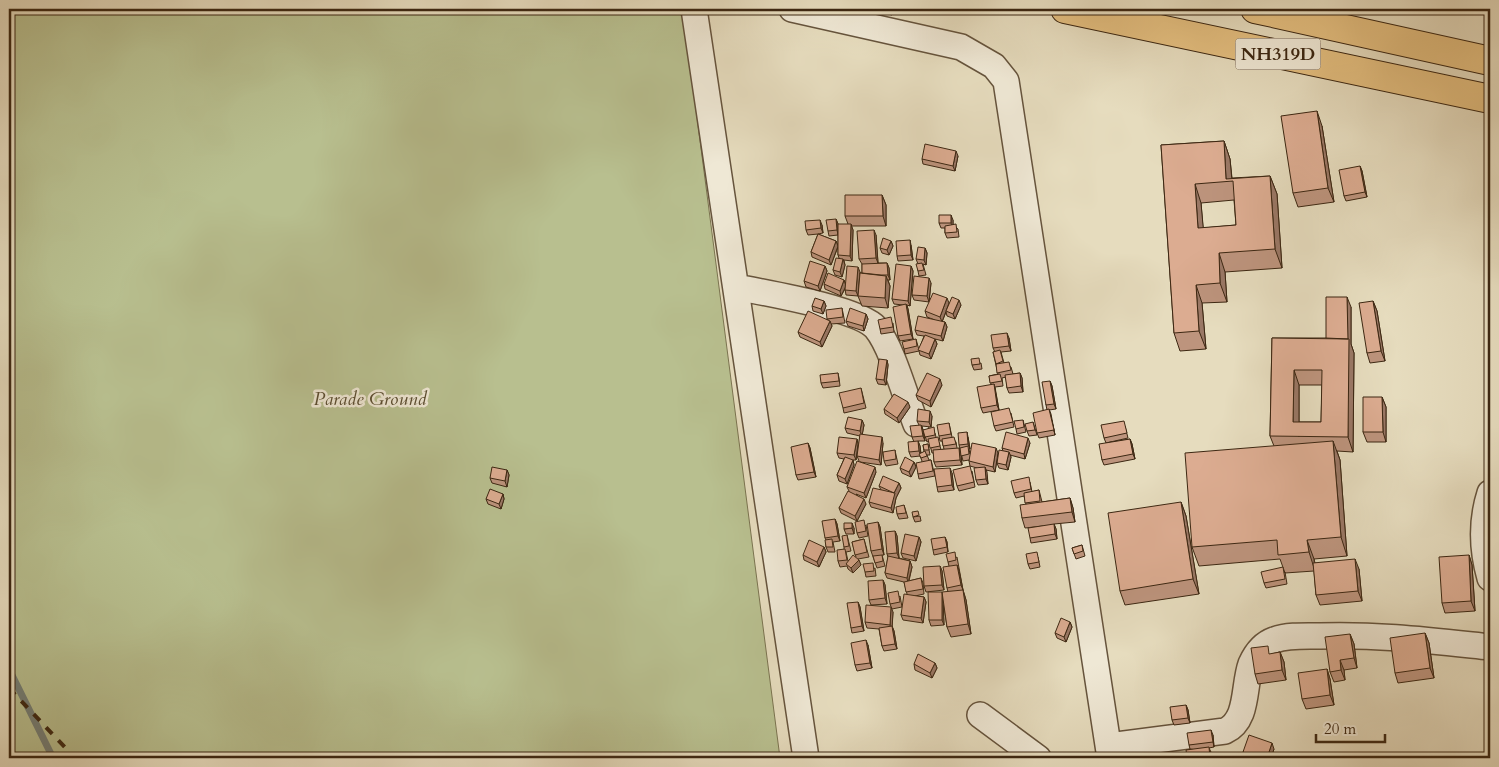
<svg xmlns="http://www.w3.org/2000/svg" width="1499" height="767" font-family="Cardo,serif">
	<rect width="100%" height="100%" fill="#e6dcbe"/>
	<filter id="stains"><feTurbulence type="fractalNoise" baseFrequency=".004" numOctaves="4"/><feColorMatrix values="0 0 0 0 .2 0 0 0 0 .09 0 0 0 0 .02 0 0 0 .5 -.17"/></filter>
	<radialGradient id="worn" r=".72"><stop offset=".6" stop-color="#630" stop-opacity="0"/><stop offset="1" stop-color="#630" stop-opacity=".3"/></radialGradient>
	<!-- green -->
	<path fill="#b8bf8f" stroke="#7a7350" d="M 9,9 L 683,9 L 780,758 L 9,758 Z"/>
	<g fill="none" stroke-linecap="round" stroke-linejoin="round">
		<!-- stream -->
		<path stroke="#747f77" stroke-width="7" d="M 9,669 L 53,758"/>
		<!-- minor casing -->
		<g stroke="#66543d" stroke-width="28">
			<path id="minor" d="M 694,9 L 806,758
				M 792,9 L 961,47 L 994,66 L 1006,81 L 1110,758
				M 736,287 C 765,293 858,308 876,328 C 892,347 906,399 916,424
				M 1490,493 C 1481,521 1482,550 1490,578
				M 980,715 L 1038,758
				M 1109,746 L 1225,731 C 1249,720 1243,686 1251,664 C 1256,653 1263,644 1274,640 C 1288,635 1305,636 1320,636 C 1377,634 1433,641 1490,647"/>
		</g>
		<!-- trunk casing -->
		<g stroke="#3c2712" stroke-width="30">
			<path id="trunk" d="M 1065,9 L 1490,99
				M 1255,9 L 1490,61"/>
		</g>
		<!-- minor -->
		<use href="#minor" stroke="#efe8d5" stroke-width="25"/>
		<!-- trunk -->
		<use href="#trunk" stroke="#e3be7f" stroke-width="28"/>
		<!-- rail -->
		<path stroke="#3c2712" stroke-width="4" stroke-dasharray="9 9" stroke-linecap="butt" d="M 9,688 L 75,758"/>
	</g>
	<!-- wall -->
	<path fill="#bd947d" stroke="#3c2712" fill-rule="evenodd" d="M 879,9 L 894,9 L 892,15 L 880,12 Z
		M 1322,126 L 1334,202 L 1298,207 L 1293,193 Z
		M 1224,141 L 1230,159 L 1232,178 L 1270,176 L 1277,194 L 1282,268 L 1225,272 L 1227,302 L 1202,303 L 1206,349 L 1180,351 L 1174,333 L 1161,145 ZM 1234,200 L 1236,225 L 1203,228 L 1201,203 Z
		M 958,156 L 955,171 L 923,164 L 922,159 Z
		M 1360,166 L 1362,171 L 1367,197 L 1346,201 L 1344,196 Z
		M 882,195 L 886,205 L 886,226 L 851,226 L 853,230 L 852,261 L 844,260 L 845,265 L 842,277 L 835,275 L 833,270 L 839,258 L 838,255 L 838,247 L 831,265 L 812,257 L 811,252 L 818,234 L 808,235 L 806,230 L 822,225 L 823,233 L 818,234 L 836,241 L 838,246 L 838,235 L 829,236 L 828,231 L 836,219 L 838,224 L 838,232 L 848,224 L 845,216 Z
		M 953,220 L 953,225 L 958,229 L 959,237 L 947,238 L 945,233 L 945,228 L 941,228 L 939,223 Z
		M 876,235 L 878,263 L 887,263 L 889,268 L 890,280 L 888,280 L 890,286 L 888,308 L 862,306 L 858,296 L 859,279 L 858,296 L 846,295 L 845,289 L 841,296 L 825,289 L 824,284 L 844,280 L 845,283 L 860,272 L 860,273 L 862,273 L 862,264 L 859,259 Z
		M 891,241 L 893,246 L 889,255 L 882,253 L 880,248 Z
		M 911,245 L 913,260 L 898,261 L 897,256 Z
		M 925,248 L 927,253 L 926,265 L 923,264 L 926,275 L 919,276 L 918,271 L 918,264 L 916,259 Z
		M 825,266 L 827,271 L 820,291 L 806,287 L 804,281 Z
		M 911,266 L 913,271 L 910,306 L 907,305 L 908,309 L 913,339 L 900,341 L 898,336 L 903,305 L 894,304 L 892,299 Z
		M 931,283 L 929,302 L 914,300 L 912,295 Z
		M 824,301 L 826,306 L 823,314 L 813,311 L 812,306 Z
		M 1373,301 L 1377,311 L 1385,361 L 1370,363 L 1367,353 Z
		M 949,304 L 961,305 L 955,319 L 947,316 L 946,312 L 942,322 L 945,322 L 947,327 L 943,341 L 935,339 L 937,344 L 931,359 L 920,355 L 919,351 L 905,354 L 904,349 L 916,339 L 919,350 L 924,336 L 917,335 L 915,330 L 935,320 L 927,317 L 925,311 Z
		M 1351,307 L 1351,344 L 1354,353 L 1353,452 L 1337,451 L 1340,460 L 1347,556 L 1314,559 L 1315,563 L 1359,569 L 1362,601 L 1320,605 L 1316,595 L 1314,571 L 1285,573 L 1280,559 L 1199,566 L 1192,547 L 1274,446 L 1270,436 L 1272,338 L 1326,338 ZM 1299,385 L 1322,385 L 1321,422 L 1299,422 Z
		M 842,308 L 845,323 L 831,324 L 832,326 L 822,347 L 800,337 L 798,332 L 827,320 Z
		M 866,314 L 868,319 L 864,331 L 848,326 L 846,321 Z
		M 893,323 L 894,332 L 881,334 L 880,329 Z
		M 1009,338 L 1011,351 L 1001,352 L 1004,363 L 1011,367 L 1013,374 L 1020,373 L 1022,378 L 1023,392 L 1009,393 L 1007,388 L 1006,377 L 1002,378 L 1003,386 L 995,387 L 999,410 L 983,413 L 981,408 L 991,384 L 989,376 L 998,374 L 993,352 L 995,352 L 993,348 Z
		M 887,360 L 888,365 L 886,385 L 878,384 L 876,379 Z
		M 981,363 L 982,369 L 974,370 L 972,365 Z
		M 838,373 L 839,378 L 840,386 L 823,388 L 821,383 Z
		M 1050,381 L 1052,386 L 1056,409 L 1049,410 L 1055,435 L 1039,438 L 1037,433 L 1047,410 L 1046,405 Z
		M 942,385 L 931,407 L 918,400 L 916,395 Z
		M 861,388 L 866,408 L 844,413 L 843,408 Z
		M 1382,397 L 1386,407 L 1386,442 L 1367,442 L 1363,432 Z
		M 910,407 L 899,423 L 885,414 L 884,409 Z
		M 1011,413 L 1014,427 L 996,431 L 994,426 Z
		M 932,416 L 931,427 L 922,426 L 923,430 L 925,441 L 918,441 L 920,446 L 921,453 L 924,452 L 923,445 L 928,444 L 930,455 L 927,455 L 929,460 L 931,460 L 935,476 L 919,479 L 918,474 L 922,461 L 920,456 L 911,457 L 909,452 L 914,442 L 912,437 L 919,425 L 917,421 Z
		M 862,420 L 864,425 L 862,435 L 883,443 L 881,465 L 860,462 L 876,472 L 866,498 L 856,494 L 866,504 L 857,521 L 841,513 L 839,508 L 849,491 L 847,487 L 859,461 L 857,456 L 860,436 L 847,433 L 845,428 Z
		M 1023,420 L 1026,432 L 1017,434 L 1016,429 Z
		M 1033,422 L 1037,435 L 1029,436 L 1027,431 Z
		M 949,423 L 952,437 L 956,442 L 957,448 L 961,453 L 959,445 L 968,437 L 970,449 L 969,449 L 970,454 L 998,453 L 995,472 L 986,470 L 988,484 L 978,485 L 976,480 L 977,468 L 970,466 L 969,461 L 969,460 L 963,461 L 961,453 L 962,465 L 936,467 L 934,462 L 934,453 L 932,453 L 929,441 L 927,442 L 923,430 L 935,433 L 936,437 L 939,442 L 941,450 L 944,449 L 942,441 L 940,441 L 939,436 Z
		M 1125,426 L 1128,438 L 1106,443 L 1130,439 L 1132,444 L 1135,459 L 1104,465 L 1102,460 L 1106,443 L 1104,438 Z
		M 857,439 L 858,444 L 856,460 L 853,460 L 854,465 L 847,484 L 839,481 L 837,475 L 844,459 L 839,458 L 837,453 Z
		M 808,443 L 810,448 L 816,477 L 798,480 L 796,475 Z
		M 1030,443 L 1025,459 L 1010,455 L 1011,457 L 1008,470 L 999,468 L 997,463 L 1003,451 L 1002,448 Z
		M 895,450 L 896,455 L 898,464 L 886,466 L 884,461 Z
		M 914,462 L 916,467 L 911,477 L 902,473 L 900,468 Z
		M 507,470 L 509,475 L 507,487 L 492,483 L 490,478 Z
		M 972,471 L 975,487 L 959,491 L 957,486 Z
		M 952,473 L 954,490 L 938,492 L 937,487 Z
		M 1030,482 L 1032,492 L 1039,490 L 1042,502 L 1070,498 L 1073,508 L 1075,522 L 1054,524 L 1056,529 L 1057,539 L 1031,543 L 1030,538 L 1043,526 L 1025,528 L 1022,518 L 1026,504 L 1024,496 L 1016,498 L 1014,493 Z
		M 899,483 L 901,488 L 896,498 L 893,513 L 871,507 L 869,502 L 881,490 L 879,486 Z
		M 503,494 L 504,499 L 501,509 L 488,504 L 486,499 Z
		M 1181,502 L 1186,516 L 1199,594 L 1125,605 L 1120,591 Z
		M 904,505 L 908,518 L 899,519 L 897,514 Z
		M 920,516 L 921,521 L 915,522 L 913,517 Z
		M 835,519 L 837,524 L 840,541 L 833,542 L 835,552 L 828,552 L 826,547 L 826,540 L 825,538 Z
		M 878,522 L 880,527 L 884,555 L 882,555 L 885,566 L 877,568 L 871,551 Z
		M 866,525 L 868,536 L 859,538 L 857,533 Z
		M 854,528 L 854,534 L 846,534 L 844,529 Z
		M 895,531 L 897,536 L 899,558 L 910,561 L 912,567 L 909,581 L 921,578 L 923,583 L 924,594 L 915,596 L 924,597 L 926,602 L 923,623 L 903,620 L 901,615 L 907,594 L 904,582 L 887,578 L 885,573 L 888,557 L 887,554 Z
		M 847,535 L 851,551 L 846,552 L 848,561 L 856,557 L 852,542 L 864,539 L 869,557 L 858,559 L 861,565 L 853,573 L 848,569 L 847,566 L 840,567 L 838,561 L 844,549 L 844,547 Z
		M 919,537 L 921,542 L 916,561 L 903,558 L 901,553 Z
		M 945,537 L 947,542 L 948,552 L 934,555 L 933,550 Z
		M 1082,545 L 1085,556 L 1076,559 L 1072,548 Z
		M 824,547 L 826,552 L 819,567 L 804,560 L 803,555 Z
		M 1469,555 L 1472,565 L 1475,611 L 1445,613 L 1442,603 Z
		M 957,557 L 963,590 L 966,600 L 971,634 L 951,637 L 947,627 L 943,600 L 944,625 L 931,626 L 929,620 L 942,592 L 943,596 L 948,592 L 947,588 L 949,566 L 948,562 Z
		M 1038,557 L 1040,567 L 1030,569 L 1028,564 Z
		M 940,566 L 942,571 L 944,590 L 926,592 L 924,586 Z
		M 875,568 L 876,576 L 866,577 L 865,572 Z
		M 1285,572 L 1287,584 L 1266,588 L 1264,583 Z
		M 883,580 L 885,585 L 887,604 L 871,605 L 869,600 Z
		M 900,596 L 902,607 L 892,609 L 890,604 Z
		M 858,602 L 860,607 L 864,631 L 852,633 L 851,628 Z
		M 893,612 L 892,626 L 894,631 L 897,649 L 884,651 L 882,646 L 879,629 L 867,628 L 865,622 Z
		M 1070,622 L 1072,627 L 1066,642 L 1057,638 L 1055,633 Z
		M 1425,633 L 1429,643 L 1434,678 L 1398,683 L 1395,673 Z
		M 1350,634 L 1354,644 L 1357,668 L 1344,670 L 1345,680 L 1334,682 L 1330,672 Z
		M 868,645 L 872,668 L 857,671 L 855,665 Z
		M 1280,652 L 1284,662 L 1286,680 L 1258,684 L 1255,674 L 1271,654 Z
		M 935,663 L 937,668 L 932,678 L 915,670 L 914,664 Z
		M 1327,669 L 1330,679 L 1334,705 L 1306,709 L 1302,699 Z
		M 1186,705 L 1188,710 L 1190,723 L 1174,725 L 1172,720 Z
		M 9,717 L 11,722 L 13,738 L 9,738 Z
		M 1213,735 L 1214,747 L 1209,748 L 1211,752 L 1190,749 L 1189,745 Z
		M 1274,749 L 1271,758 L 1248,758 L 1245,757 L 1243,752 Z"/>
	<!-- shaded-wall -->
	<path fill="#9a7866" stroke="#3c2712" d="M 891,9 L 894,9 L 892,15 L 890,10 Z
		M 1317,111 L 1322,126 L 1334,202 L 1328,188 Z
		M 1224,141 L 1230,159 L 1232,181 L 1226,179 Z
		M 956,151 L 958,156 L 955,171 L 953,166 Z
		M 1360,166 L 1362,171 L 1367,197 L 1365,192 Z
		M 1270,176 L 1277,194 L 1282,268 L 1275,249 Z
		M 1195,184 L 1201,203 L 1205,247 L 1198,228 Z
		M 882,195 L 886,205 L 886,226 L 883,216 Z
		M 951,215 L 953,220 L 953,228 L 951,223 Z
		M 836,219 L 838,224 L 838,235 L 837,230 Z
		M 820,220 L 822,225 L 823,233 L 821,228 Z
		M 851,224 L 853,230 L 852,261 L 850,256 Z
		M 874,230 L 876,235 L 878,263 L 876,258 Z
		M 910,240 L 911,245 L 913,260 L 911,255 Z
		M 836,241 L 838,246 L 831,265 L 829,260 Z
		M 891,241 L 893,246 L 889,255 L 887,250 Z
		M 925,248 L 927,253 L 926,265 L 924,260 Z
		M 1219,253 L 1225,272 L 1227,302 L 1220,283 Z
		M 843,259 L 845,265 L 842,277 L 840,272 Z
		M 887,263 L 889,268 L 890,280 L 888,275 Z
		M 825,266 L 827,271 L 820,291 L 818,286 Z
		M 911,266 L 913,271 L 910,306 L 908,301 Z
		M 858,267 L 860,272 L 858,296 L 856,291 Z
		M 886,276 L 890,286 L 888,308 L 885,298 Z
		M 929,278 L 931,283 L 929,302 L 927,296 Z
		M 844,280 L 846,286 L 841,296 L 840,291 Z
		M 1196,285 L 1202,303 L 1206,349 L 1199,331 Z
		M 1347,297 L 1351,307 L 1351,344 L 1354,353 L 1353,452 L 1348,437 Z
		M 947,298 L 949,303 L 942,322 L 940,317 Z
		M 959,300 L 961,305 L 955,319 L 953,314 Z
		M 824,301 L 826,306 L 823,314 L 821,309 Z
		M 1373,301 L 1377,311 L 1385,361 L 1381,351 Z
		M 906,304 L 908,309 L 913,339 L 911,334 Z
		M 866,314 L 868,319 L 864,331 L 863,326 Z
		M 830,321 L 832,326 L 822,347 L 820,342 Z
		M 945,322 L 947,327 L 943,341 L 941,336 Z
		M 1007,333 L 1009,338 L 1011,351 L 1009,346 Z
		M 935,339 L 937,344 L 931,359 L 929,354 Z
		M 887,360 L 888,365 L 886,385 L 884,380 Z
		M 1294,370 L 1299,385 L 1299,437 L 1293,422 Z
		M 1020,373 L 1022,378 L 1023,392 L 1021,386 Z
		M 940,379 L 942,385 L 931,407 L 930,401 Z
		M 1050,381 L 1052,386 L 1056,409 L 1054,404 Z
		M 994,384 L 995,389 L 999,410 L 997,405 Z
		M 1382,397 L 1386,407 L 1386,442 L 1383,432 Z
		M 908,402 L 910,407 L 899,423 L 897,418 Z
		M 1049,409 L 1051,414 L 1055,435 L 1054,430 Z
		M 930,411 L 932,416 L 931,427 L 929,422 Z
		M 862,420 L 864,425 L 862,436 L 860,431 Z
		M 921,425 L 923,430 L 925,441 L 923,436 Z
		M 967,432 L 968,437 L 970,449 L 968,444 Z
		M 882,437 L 883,443 L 881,465 L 879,460 Z
		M 1028,438 L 1030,443 L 1025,459 L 1024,454 Z
		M 857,439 L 858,444 L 856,460 L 854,455 Z
		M 1130,439 L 1132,444 L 1135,459 L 1133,454 Z
		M 918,441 L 920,446 L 921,456 L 919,451 Z
		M 1333,441 L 1340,460 L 1347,556 L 1341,537 Z
		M 808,443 L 810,448 L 816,477 L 814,472 Z
		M 959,448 L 961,453 L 962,465 L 960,460 Z
		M 996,448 L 998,453 L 995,472 L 993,467 Z
		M 1009,452 L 1011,457 L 1008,470 L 1006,465 Z
		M 853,460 L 854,465 L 847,484 L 845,479 Z
		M 914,462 L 916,467 L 911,477 L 909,472 Z
		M 875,467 L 876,472 L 866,498 L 864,493 Z
		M 985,467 L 987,472 L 988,484 L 986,479 Z
		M 950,468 L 952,473 L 954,490 L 952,485 Z
		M 507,470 L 509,475 L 507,487 L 505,481 Z
		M 899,483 L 901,488 L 896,498 L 893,513 L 891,508 L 894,493 Z
		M 503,494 L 504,499 L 501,509 L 499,504 Z
		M 1070,498 L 1073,508 L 1075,522 L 1072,512 Z
		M 864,499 L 866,504 L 857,521 L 855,516 Z
		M 1181,502 L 1186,516 L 1199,594 L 1193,579 Z
		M 835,519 L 837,524 L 840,541 L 838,536 Z
		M 878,522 L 880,527 L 884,555 L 882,549 Z
		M 852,523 L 854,528 L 854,534 L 852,528 Z
		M 1054,524 L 1056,529 L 1057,539 L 1055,534 Z
		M 895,531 L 897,536 L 899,558 L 897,553 Z
		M 919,537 L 921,542 L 916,561 L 914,556 Z
		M 945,537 L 947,542 L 948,552 Z
		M 1307,540 L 1314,559 L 1315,571 L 1309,552 Z
		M 824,547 L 826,552 L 819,567 L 817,562 Z
		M 1469,555 L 1472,565 L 1475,611 L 1471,601 Z
		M 1355,559 L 1359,569 L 1362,601 L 1358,591 Z
		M 859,560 L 861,565 L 853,573 L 851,568 Z
		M 910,561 L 912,567 L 908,583 L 907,578 Z
		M 957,565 L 959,570 L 963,590 L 961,585 Z
		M 940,566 L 942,571 L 944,590 L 942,585 Z
		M 883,580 L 885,585 L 887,604 L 885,598 Z
		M 963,590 L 966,600 L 971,634 L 968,624 Z
		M 942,592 L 943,597 L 944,625 L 942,620 Z
		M 924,597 L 926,602 L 923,623 L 921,618 Z
		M 858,602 L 860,607 L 864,631 L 862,626 Z
		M 891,607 L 893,612 L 892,630 L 890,625 Z
		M 1070,622 L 1072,627 L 1066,642 L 1064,637 Z
		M 892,626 L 894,631 L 897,649 L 895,644 Z
		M 1425,633 L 1429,643 L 1434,678 L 1430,668 Z
		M 1350,634 L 1354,644 L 1357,668 L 1354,658 Z
		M 866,640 L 868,645 L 872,668 L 870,663 Z
		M 1280,652 L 1284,662 L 1286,680 L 1282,670 Z
		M 1340,660 L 1344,670 L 1345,680 L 1341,670 Z
		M 935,663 L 937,668 L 932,678 L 930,673 Z
		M 1327,669 L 1330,679 L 1334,705 L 1330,695 Z
		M 1186,705 L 1188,710 L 1190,723 L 1188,718 Z
		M 9,717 L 11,722 L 13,738 L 12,733 Z
		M 1211,730 L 1213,735 L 1214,747 L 1213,742 Z
		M 1272,743 L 1274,749 L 1271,758 L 1267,758 Z"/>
	<!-- building -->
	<path fill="#dcac91" stroke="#3c2712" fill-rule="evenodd" d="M 1317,111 L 1328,188 L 1293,193 L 1281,116 Z
		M 1224,141 L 1226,179 L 1270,176 L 1275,249 L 1219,253 L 1220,283 L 1196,285 L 1199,331 L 1174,333 L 1161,145 ZM 1233,181 L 1236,225 L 1198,228 L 1195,184 Z
		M 925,144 L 956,151 L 953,166 L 922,159 Z
		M 1360,166 L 1365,192 L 1344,196 L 1339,170 Z
		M 845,195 L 882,195 L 883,216 L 845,216 Z
		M 939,215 L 951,215 L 951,223 L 939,223 Z
		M 836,219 L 837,230 L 828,231 L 826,220 Z
		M 820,220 L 821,228 L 806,230 L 805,221 Z
		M 838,224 L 851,224 L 850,256 L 838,255 Z
		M 956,224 L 957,232 L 945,233 L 945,226 Z
		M 874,230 L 876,258 L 859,259 L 857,231 Z
		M 818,234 L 836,241 L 829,260 L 811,252 Z
		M 883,238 L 891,241 L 887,250 L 880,248 Z
		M 910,240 L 911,255 L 897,256 L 896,241 Z
		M 918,247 L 925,248 L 924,260 L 916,259 Z
		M 836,258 L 843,259 L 840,272 L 833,270 Z
		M 810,261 L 825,266 L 818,286 L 804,281 Z
		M 887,263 L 888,275 L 881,275 L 862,273 L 862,264 Z
		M 922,263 L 924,270 L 918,271 L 916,264 Z
		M 896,264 L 911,266 L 908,301 L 892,299 Z
		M 847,266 L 858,267 L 856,291 L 845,290 Z
		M 828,273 L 844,280 L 840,291 L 824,284 Z
		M 860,273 L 886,276 L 885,298 L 858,296 Z
		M 914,276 L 929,278 L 927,296 L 912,295 Z
		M 933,293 L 947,298 L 940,317 L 925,311 Z
		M 952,297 L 959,300 L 953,314 L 946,311 Z
		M 1326,297 L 1347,297 L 1348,339 L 1326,338 Z
		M 815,298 L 824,301 L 821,309 L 812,306 Z
		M 1373,301 L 1381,351 L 1367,353 L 1359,303 Z
		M 906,304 L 911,334 L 898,336 L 893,307 Z
		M 842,308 L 843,317 L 827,319 L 826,310 Z
		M 850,308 L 866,314 L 863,326 L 846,321 Z
		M 808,311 L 830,321 L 820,342 L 798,332 Z
		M 918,316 L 945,322 L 941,336 L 915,330 Z
		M 891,317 L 893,327 L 880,329 L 878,320 Z
		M 1007,333 L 1009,346 L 993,348 L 991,335 Z
		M 925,335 L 935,339 L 929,354 L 918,350 Z
		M 1272,338 L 1349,339 L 1348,437 L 1270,436 ZM 1294,370 L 1322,370 L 1321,422 L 1293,422 Z
		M 916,339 L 917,346 L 904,349 L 902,342 Z
		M 1000,350 L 1003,361 L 996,364 L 993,352 Z
		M 979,358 L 980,364 L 972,365 L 971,359 Z
		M 879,359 L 887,360 L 884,380 L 876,379 Z
		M 1009,362 L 1011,370 L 997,373 L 996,364 Z
		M 838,373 L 839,381 L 821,383 L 820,375 Z
		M 927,373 L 940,379 L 930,401 L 916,395 Z
		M 1020,373 L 1021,386 L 1007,388 L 1005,375 Z
		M 1000,374 L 1002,381 L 990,383 L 989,376 Z
		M 1050,381 L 1054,404 L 1046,405 L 1042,382 Z
		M 994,384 L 997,405 L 981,408 L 977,387 Z
		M 861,388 L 864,403 L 843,408 L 839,393 Z
		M 894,394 L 908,402 L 897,418 L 884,409 Z
		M 1363,397 L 1382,397 L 1383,432 L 1363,432 Z
		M 1009,408 L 1013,422 L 994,426 L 991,412 Z
		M 918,409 L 930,411 L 929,422 L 917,421 Z
		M 1049,409 L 1054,430 L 1037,433 L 1033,413 Z
		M 848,417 L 862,420 L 860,431 L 845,428 Z
		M 1023,420 L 1024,427 L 1016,429 L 1014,421 Z
		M 1124,421 L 1127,433 L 1104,438 L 1101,425 Z
		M 1033,422 L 1035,430 L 1027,431 L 1025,424 Z
		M 949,423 L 951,434 L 939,436 L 937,425 Z
		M 921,425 L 923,436 L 912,437 L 910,426 Z
		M 934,427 L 935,435 L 925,437 L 923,430 Z
		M 967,432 L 968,444 L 959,445 L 958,433 Z
		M 1006,432 L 1028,438 L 1024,454 L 1002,448 Z
		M 860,434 L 882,437 L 879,460 L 857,456 Z
		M 839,437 L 857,439 L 854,455 L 837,453 Z
		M 938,437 L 940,446 L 930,448 L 928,439 Z
		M 954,437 L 956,444 L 943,446 L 942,439 Z
		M 1130,439 L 1133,454 L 1102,460 L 1099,444 Z
		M 918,441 L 919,451 L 909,452 L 908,442 Z
		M 1333,441 L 1341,537 L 1307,540 L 1309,552 L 1278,555 L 1277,540 L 1192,547 L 1185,453 Z
		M 808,443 L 814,472 L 796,475 L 791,447 Z
		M 972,443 L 996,448 L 993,467 L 969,461 Z
		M 928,444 L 929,450 L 924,450 L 923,445 Z
		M 968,446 L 969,454 L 961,456 L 960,448 Z
		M 959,448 L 960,460 L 934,462 L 933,450 Z
		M 895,450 L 896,459 L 884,461 L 883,452 Z
		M 999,450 L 1009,452 L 1006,465 L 997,463 Z
		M 925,451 L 927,456 L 921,458 L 919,454 Z
		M 845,457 L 853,460 L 845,479 L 837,475 Z
		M 905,457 L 914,462 L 909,472 L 900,468 Z
		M 931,460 L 933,471 L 918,474 L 916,463 Z
		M 857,461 L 875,467 L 864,493 L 847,487 Z
		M 970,466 L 974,482 L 957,486 L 953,470 Z
		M 492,467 L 507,470 L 505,481 L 490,478 Z
		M 985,467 L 986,479 L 976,480 L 974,468 Z
		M 950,468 L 952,485 L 937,487 L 934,469 Z
		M 883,476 L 899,483 L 894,493 L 879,486 Z
		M 1029,477 L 1031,489 L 1014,493 L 1011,481 Z
		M 873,488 L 895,493 L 891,508 L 869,502 Z
		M 490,489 L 503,494 L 499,504 L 486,499 Z
		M 1039,490 L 1040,501 L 1025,503 L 1024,493 Z
		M 848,491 L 864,499 L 855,516 L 839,508 Z
		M 1070,498 L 1072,512 L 1022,518 L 1020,505 Z
		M 1181,502 L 1193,579 L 1120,591 L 1108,513 Z
		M 904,505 L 906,513 L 897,514 L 896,507 Z
		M 918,511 L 919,515 L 913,517 L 912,512 Z
		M 835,519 L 838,536 L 825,538 L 822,521 Z
		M 864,520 L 866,531 L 857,533 L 855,522 Z
		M 878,522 L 882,549 L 871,551 L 867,524 Z
		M 844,523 L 852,523 L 852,528 L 844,529 Z
		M 1054,524 L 1055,534 L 1030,538 L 1028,528 Z
		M 895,531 L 897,553 L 887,554 L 885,532 Z
		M 905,534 L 919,537 L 914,556 L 901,553 Z
		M 847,535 L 849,546 L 844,547 L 842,536 Z
		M 945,537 L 947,547 L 933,550 L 931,539 Z
		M 832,539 L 833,547 L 826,547 L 825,540 Z
		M 864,539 L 867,552 L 855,555 L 852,542 Z
		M 809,540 L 824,547 L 817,562 L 803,555 Z
		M 1082,545 L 1083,551 L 1074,554 L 1072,548 Z
		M 845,549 L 847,560 L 838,561 L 837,550 Z
		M 955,552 L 956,560 L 948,562 L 946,554 Z
		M 1037,552 L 1039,562 L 1028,564 L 1026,554 Z
		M 853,555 L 859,560 L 851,568 L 846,564 Z
		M 882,555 L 883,561 L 875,563 L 873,556 Z
		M 1469,555 L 1471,601 L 1442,603 L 1439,557 Z
		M 888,556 L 910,561 L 907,578 L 885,573 Z
		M 1355,559 L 1358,591 L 1316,595 L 1313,563 Z
		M 873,563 L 874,571 L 865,572 L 863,564 Z
		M 957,565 L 961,585 L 947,588 L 943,567 Z
		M 940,566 L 942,585 L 924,586 L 923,567 Z
		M 1283,567 L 1285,579 L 1264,583 L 1261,572 Z
		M 921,578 L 923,589 L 906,592 L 904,582 Z
		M 883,580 L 885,598 L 869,600 L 868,581 Z
		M 963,590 L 968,624 L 947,627 L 942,592 Z
		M 898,591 L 900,602 L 890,604 L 888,593 Z
		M 928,592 L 942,592 L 942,620 L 929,620 Z
		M 904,594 L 924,597 L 921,618 L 901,615 Z
		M 858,602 L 862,626 L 851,628 L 847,603 Z
		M 866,605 L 891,607 L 890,625 L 865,622 Z
		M 1061,618 L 1070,622 L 1064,637 L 1055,633 Z
		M 892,626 L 895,644 L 882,646 L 879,628 Z
		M 1425,633 L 1430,668 L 1395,673 L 1390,638 Z
		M 1350,634 L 1354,658 L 1340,660 L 1341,670 L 1330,672 L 1325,637 Z
		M 866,640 L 870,663 L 855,665 L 851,643 Z
		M 1268,646 L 1269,654 L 1280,652 L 1282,670 L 1255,674 L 1251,648 Z
		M 918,654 L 935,663 L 930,673 L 914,664 Z
		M 1327,669 L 1330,695 L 1302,699 L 1298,673 Z
		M 1186,705 L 1188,718 L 1172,720 L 1170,707 Z
		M 9,717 L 12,733 L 9,733 Z
		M 1211,730 L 1213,742 L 1189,745 L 1187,733 Z
		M 1249,735 L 1272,743 L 1267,758 L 1261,758 L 1243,752 Z
		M 1209,747 L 1210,758 L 1187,758 L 1186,750 Z
		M 12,750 L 17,758 L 9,758 L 9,752 Z"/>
	<g text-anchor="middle" stroke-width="5" stroke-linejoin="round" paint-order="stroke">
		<!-- shield labels -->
		<rect fill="#efe8d5" stroke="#72614c" stroke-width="1" x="1235.5" y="38.5" width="85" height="31" rx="4"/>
		<g font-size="18" font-weight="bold" fill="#3c2712">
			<text x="1278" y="60">NH319D</text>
		</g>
		<!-- park labels -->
		<g font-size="19" font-style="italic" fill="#5b4d31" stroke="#efe8d5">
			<text x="370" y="405">Parade Ground</text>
		</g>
	</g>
	<!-- margin -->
	<rect width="1499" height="767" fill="none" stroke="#e6dcbe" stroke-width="30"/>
	<rect x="10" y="10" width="1479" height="747" fill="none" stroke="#3c2712" stroke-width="2.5"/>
	<rect x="15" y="15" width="1469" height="737" fill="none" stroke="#3c2712"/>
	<!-- scale -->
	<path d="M1316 734v8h69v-8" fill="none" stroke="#3c2712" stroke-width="2.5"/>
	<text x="1324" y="734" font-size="15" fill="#3c2712" stroke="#efe8d5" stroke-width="4" paint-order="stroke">20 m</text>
	<rect width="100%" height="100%" filter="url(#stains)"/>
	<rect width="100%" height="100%" fill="url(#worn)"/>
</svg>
